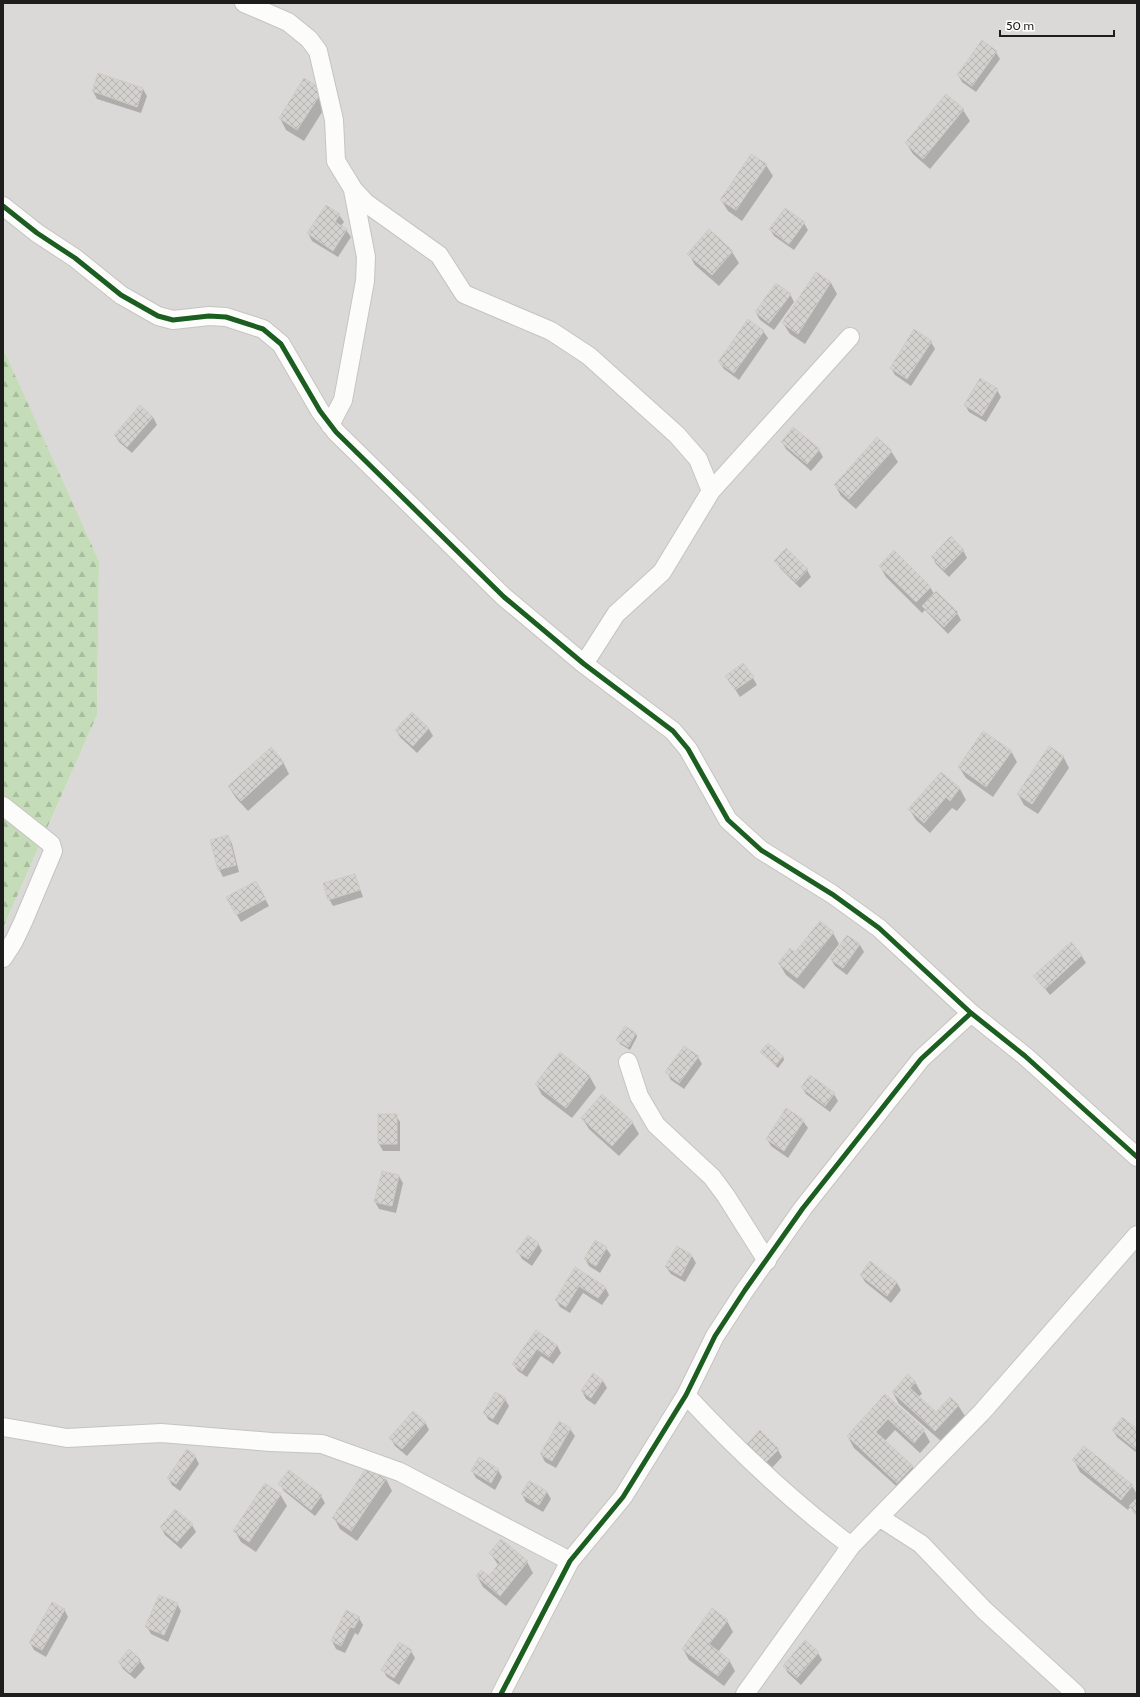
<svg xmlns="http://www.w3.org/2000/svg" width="1140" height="1697" font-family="Cabin,sans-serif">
	<defs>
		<pattern id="forest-firs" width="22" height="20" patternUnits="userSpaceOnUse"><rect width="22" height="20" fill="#c4ddb8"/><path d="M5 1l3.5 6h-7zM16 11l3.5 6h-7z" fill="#a8bd9e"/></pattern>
		<pattern id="building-cross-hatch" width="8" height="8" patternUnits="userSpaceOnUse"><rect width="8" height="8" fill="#d4d2ce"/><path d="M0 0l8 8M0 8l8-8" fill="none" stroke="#b6b4b0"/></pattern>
	</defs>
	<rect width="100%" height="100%" fill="#eceae5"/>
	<!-- residential -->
	<path fill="#dbd9d7" d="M 3,3 L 1137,3 L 1137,1694 L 3,1694 L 3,928 L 97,715 L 99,561 L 3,350 Z"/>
	<!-- forest -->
	<path fill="url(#forest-firs)" d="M 5,353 L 99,561 L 97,715 L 3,928 L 3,354 Z"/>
	<!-- shadow -->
	<path fill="#0003" d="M 996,52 L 1000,59 L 976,92 L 962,82 L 958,75 Z
		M 99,74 L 143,89 L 147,96 L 141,113 L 97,99 L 93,91 Z
		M 304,79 L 329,101 L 304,141 L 286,130 L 280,118 Z
		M 946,95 L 963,110 L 970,121 L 930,169 L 913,154 L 906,143 Z
		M 751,155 L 766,165 L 773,176 L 742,221 L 728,211 L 721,200 Z
		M 326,206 L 339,215 L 344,222 L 341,226 L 346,230 L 351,237 L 338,257 L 312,241 L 308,233 Z
		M 804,223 L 808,230 L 794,250 L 774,236 L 770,229 Z
		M 732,252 L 739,263 L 719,286 L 695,265 L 689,254 Z
		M 816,273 L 831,283 L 837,294 L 805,344 L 790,334 L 783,323 Z
		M 790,294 L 794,302 L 774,330 L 760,320 L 756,313 Z
		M 763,331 L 768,338 L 739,380 L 724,369 L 719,362 Z
		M 931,342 L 935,349 L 911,386 L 895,375 L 891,368 Z
		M 997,390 L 1001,397 L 986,422 L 969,412 L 965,405 Z
		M 153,417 L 157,425 L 132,453 L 119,442 L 115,435 Z
		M 782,442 L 819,450 L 823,457 L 811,471 L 786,449 Z
		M 891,451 L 898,462 L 856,509 L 841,496 L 835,485 Z
		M 963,550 L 967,558 L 949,577 L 936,564 L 932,557 Z
		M 775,561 L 807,570 L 811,577 L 800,588 L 780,568 Z
		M 880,566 L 930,587 L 934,594 L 936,592 L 957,613 L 961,620 L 948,634 L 925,610 L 922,613 L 886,577 Z
		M 753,678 L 757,685 L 740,697 L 731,683 Z
		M 412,713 L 429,729 L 433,736 L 417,753 L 400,737 L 396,730 Z
		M 1011,751 L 1017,762 L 993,797 L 966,778 L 959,767 Z
		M 1063,756 L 1069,768 L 1038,814 L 1024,805 L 1018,794 Z
		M 283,762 L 289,774 L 248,811 L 236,798 L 229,787 Z
		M 941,773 L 960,789 L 966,800 L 957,811 L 952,808 L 930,833 L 916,820 L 909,809 Z
		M 228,836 L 232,844 L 239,872 L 223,877 L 219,869 Z
		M 355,875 L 363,897 L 333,906 L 329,899 Z
		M 256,882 L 269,906 L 241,922 L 227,898 Z
		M 833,933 L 839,944 L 804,989 L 786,975 L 779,963 Z
		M 847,936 L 860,945 L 864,952 L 847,975 L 835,966 L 831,959 Z
		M 1081,955 L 1086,963 L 1050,995 L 1035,976 Z
		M 636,1033 L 637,1037 L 630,1050 L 620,1044 L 618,1040 Z
		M 762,1053 L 783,1056 L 784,1060 L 778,1068 Z
		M 698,1057 L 702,1064 L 684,1089 L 671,1080 L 667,1072 Z
		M 590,1077 L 596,1088 L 572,1118 L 542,1095 L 536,1084 Z
		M 802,1087 L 834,1094 L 838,1101 L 830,1112 L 806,1094 Z
		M 786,1110 L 803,1121 L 808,1128 L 788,1158 L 771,1146 L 767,1139 Z
		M 396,1115 L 400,1122 L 400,1151 L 383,1151 L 379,1144 Z
		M 582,1118 L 632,1122 L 639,1134 L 619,1156 L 589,1129 Z
		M 399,1176 L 403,1183 L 396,1213 L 379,1209 L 375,1202 Z
		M 538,1243 L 542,1251 L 532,1266 L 522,1259 L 518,1252 Z
		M 606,1248 L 611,1255 L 600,1273 L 589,1266 L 585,1259 Z
		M 692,1256 L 696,1263 L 685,1282 L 671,1274 L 666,1267 Z
		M 870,1263 L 897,1283 L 901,1290 L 891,1303 L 865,1282 L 861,1275 Z
		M 576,1269 L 605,1287 L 609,1295 L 602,1305 L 583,1293 L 570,1313 L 560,1307 L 556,1300 Z
		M 536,1331 L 557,1345 L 561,1353 L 553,1364 L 541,1356 L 527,1377 L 518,1371 L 513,1364 Z
		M 593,1375 L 603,1381 L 607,1388 L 595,1405 L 586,1399 L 582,1391 Z
		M 915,1382 L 922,1394 L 918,1397 L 936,1413 L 958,1405 L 965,1416 L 942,1442 L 899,1404 L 893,1393 Z
		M 885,1395 L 924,1431 L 930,1442 L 920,1453 L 895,1430 L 885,1441 L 912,1466 L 919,1477 L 904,1493 L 854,1448 L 848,1437 Z
		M 505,1399 L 509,1406 L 498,1425 L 489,1420 L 484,1413 Z
		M 425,1422 L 429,1430 L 407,1456 L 395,1446 L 391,1438 Z
		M 570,1429 L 575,1436 L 556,1468 L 545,1462 L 541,1454 Z
		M 1113,1430 L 1137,1431 L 1137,1453 L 1117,1437 Z
		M 749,1444 L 778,1450 L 782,1457 L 771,1469 L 753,1451 Z
		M 195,1456 L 199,1464 L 180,1491 L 172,1485 L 168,1478 Z
		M 1074,1460 L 1132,1486 L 1137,1494 L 1137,1516 L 1130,1507 L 1128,1510 L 1080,1472 Z
		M 498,1470 L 502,1477 L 495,1490 L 476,1478 L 472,1471 Z
		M 290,1471 L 321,1496 L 325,1503 L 315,1516 L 284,1491 L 280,1484 Z
		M 386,1479 L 392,1491 L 357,1541 L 340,1529 L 334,1518 Z
		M 547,1492 L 551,1499 L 543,1512 L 526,1502 L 522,1494 Z
		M 280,1494 L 287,1506 L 256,1552 L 241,1542 L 235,1531 Z
		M 192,1525 L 196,1532 L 181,1549 L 165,1535 L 161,1527 Z
		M 490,1553 L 527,1562 L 533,1573 L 506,1606 L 483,1587 L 477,1576 L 489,1578 L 499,1566 Z
		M 177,1604 L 181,1611 L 168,1642 L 151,1634 L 147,1627 Z
		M 64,1609 L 68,1617 L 46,1657 L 34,1650 L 30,1643 Z
		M 359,1618 L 363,1625 L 358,1635 L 355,1633 L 345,1653 L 336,1649 L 332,1641 Z
		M 727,1621 L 733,1632 L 718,1652 L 729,1660 L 735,1671 L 724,1686 L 689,1660 L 683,1649 Z
		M 129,1651 L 140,1661 L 145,1668 L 135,1679 L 123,1669 L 119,1662 Z
		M 411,1651 L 415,1658 L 399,1685 L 387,1677 L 383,1670 Z
		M 818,1653 L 822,1660 L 801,1685 L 788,1673 L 784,1666 Z"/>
	<!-- building -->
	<path fill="url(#building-cross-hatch)" stroke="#cfcbc6" d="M 982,40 L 997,51 L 972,86 L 957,75 Z
		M 98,73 L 143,88 L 137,107 L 92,91 Z
		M 304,78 L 323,90 L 297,130 L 279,118 Z
		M 946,94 L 964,109 L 923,159 L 905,143 Z
		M 751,154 L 767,164 L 736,210 L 720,200 Z
		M 326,205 L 340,214 L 335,222 L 347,229 L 333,251 L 307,233 Z
		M 785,208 L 805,222 L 789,244 L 769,229 Z
		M 709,229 L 733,251 L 712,275 L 687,254 Z
		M 816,272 L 831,282 L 798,334 L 782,323 Z
		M 776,283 L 791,294 L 769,323 L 755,312 Z
		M 748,319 L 764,331 L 734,373 L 718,362 Z
		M 914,329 L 932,341 L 907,379 L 890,368 Z
		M 980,378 L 998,389 L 982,416 L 964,405 Z
		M 140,405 L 153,417 L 127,447 L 114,435 Z
		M 793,427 L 820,449 L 807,464 L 781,442 Z
		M 877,437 L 892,451 L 849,499 L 834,485 Z
		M 951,536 L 964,550 L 944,570 L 931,557 Z
		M 786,548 L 808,569 L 796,582 L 774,561 Z
		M 894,550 L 931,587 L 916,602 L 879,566 Z
		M 936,591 L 958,612 L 944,627 L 922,606 Z
		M 743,663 L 754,677 L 735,690 L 725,676 Z
		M 412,712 L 429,728 L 413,746 L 395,730 Z
		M 983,731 L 1012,751 L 986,787 L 958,767 Z
		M 1049,746 L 1064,756 L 1032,804 L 1017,794 Z
		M 271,747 L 284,762 L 241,801 L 228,786 Z
		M 941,772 L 960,788 L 950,801 L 946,797 L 924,823 L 908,809 Z
		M 228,835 L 236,865 L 218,870 L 210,840 Z
		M 355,874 L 360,890 L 328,900 L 323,883 Z
		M 256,881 L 266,899 L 236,915 L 226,897 Z
		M 820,921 L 834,932 L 797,978 L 778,963 L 790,948 L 795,952 Z
		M 847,935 L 860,944 L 843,968 L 830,959 Z
		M 1071,942 L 1082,955 L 1045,989 L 1033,976 Z
		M 625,1026 L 636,1033 L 628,1047 L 616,1040 Z
		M 768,1043 L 783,1056 L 776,1065 L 760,1052 Z
		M 684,1046 L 699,1056 L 679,1083 L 665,1072 Z
		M 560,1052 L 590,1076 L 566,1108 L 535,1084 Z
		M 810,1075 L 835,1093 L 825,1106 L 801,1087 Z
		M 602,1094 L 633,1122 L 612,1146 L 581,1118 Z
		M 786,1108 L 804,1120 L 784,1151 L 766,1139 Z
		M 378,1114 L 397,1114 L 397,1144 L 378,1144 Z
		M 382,1171 L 399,1175 L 392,1206 L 374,1202 Z
		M 528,1235 L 539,1243 L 528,1259 L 516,1252 Z
		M 595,1240 L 607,1247 L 596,1266 L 584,1259 Z
		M 677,1246 L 692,1255 L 681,1276 L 665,1267 Z
		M 870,1261 L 897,1282 L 887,1296 L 860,1275 Z
		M 575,1267 L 606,1287 L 598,1298 L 579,1286 L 566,1307 L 555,1300 Z
		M 536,1330 L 557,1345 L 549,1357 L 537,1349 L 522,1371 L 512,1364 Z
		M 593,1373 L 603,1380 L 591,1398 L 581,1391 Z
		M 908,1374 L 916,1382 L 910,1388 L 936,1412 L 950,1397 L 959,1405 L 935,1431 L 892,1392 Z
		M 495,1392 L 506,1398 L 493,1419 L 483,1413 Z
		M 885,1394 L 925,1430 L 914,1443 L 888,1419 L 876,1432 L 913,1466 L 897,1483 L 847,1436 Z
		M 413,1411 L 426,1422 L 402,1449 L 389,1438 Z
		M 1122,1417 L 1137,1429 L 1137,1450 L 1112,1430 Z
		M 559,1421 L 571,1428 L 552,1461 L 540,1454 Z
		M 760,1430 L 779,1449 L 766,1462 L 747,1444 Z
		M 1084,1446 L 1133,1485 L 1121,1500 L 1072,1460 Z
		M 187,1449 L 196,1456 L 176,1484 L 167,1478 Z
		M 479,1457 L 499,1469 L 491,1483 L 471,1471 Z
		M 368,1466 L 386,1479 L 351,1531 L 332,1518 Z
		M 289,1470 L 322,1495 L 311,1510 L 278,1484 Z
		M 529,1481 L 547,1491 L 539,1505 L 521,1494 Z
		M 265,1483 L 281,1494 L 249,1542 L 233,1531 Z
		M 1137,1498 L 1137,1514 L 1129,1506 Z
		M 175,1509 L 193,1524 L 177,1542 L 160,1527 Z
		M 501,1539 L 528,1561 L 500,1596 L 476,1576 L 481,1570 L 489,1576 L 500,1562 L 489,1553 Z
		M 159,1595 L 178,1603 L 164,1635 L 145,1627 Z
		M 52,1602 L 65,1609 L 42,1650 L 29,1643 Z
		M 712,1608 L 728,1620 L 709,1644 L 730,1660 L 718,1676 L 682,1649 Z
		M 346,1610 L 360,1617 L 354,1628 L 350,1627 L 341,1646 L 331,1641 Z
		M 805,1640 L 819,1652 L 797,1678 L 783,1666 Z
		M 399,1642 L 412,1650 L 394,1678 L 381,1670 Z
		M 129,1649 L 141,1660 L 130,1673 L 118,1662 Z"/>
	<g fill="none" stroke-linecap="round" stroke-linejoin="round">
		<!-- minor casing -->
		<g stroke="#c4c4c1" stroke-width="20">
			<path id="minor" d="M 244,3 L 288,22 L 309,39 L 318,51 L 334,120 L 336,161 L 353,189 L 366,203 L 439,255 L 464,294 L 551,331 L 589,356 L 677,435 L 698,459 L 711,491
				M 3,206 L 37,233 L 75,258 L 121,295 L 158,316 L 173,320 L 209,316 L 226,317 L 263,329 L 281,344 L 320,411 L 336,432 L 504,597 L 584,664 L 673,731 L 688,749 L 728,820 L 761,850 L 832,894 L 879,928 L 971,1013 L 1025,1056 L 1137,1157
				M 330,425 L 343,400 L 365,281 L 366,257 L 353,190
				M 584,664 L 616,614 L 662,572 L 711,491 L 850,337
				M 3,806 L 51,844 L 53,851 L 23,922 L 14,941 L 3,958
				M 628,1062 L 639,1096 L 656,1125 L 712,1177 L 726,1196 L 767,1261
				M 686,1395 C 737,1450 791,1501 851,1546
				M 3,1427 L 67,1438 L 161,1433 L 271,1442 L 322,1444 L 400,1472 L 570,1561
				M 879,1517 L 921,1544 L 984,1610 L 1076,1694
				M 501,1694 L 570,1561 L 623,1497 L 686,1395 L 715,1336 L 745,1290 L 803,1208 L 921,1059 L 971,1013
				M 745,1694 L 851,1546 L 982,1412 L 1137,1235"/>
		</g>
		<!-- minor -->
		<use href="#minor" stroke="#fcfcfb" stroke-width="18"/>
		<!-- cycleway casing -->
		<g stroke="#fff" stroke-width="8">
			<path id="cycleway" d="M 3,206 L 37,233 L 75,258 L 121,295 L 158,316 L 173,320 L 209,316 L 226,317 L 263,329 L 281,344 L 320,411 L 336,432 L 504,597 L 584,664 L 673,731 L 688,749 L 728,820 L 761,850 L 832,894 L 879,928 L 971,1013 L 1025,1056 L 1137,1157
				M 501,1694 L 570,1561 L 623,1497 L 686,1395 L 715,1336 L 745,1290 L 803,1208 L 921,1059 L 971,1013"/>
		</g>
		<!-- cycleway -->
		<use href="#cycleway" stroke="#1b5e20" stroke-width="5"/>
	</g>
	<!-- border -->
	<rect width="1140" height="1697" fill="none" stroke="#1d1d1d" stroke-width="8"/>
	<!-- scale -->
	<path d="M1000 30v6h114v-6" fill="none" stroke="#1d1d1d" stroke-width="2"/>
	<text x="1006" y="30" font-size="12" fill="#1d1d1d" stroke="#ffffff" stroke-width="3" paint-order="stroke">50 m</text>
</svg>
